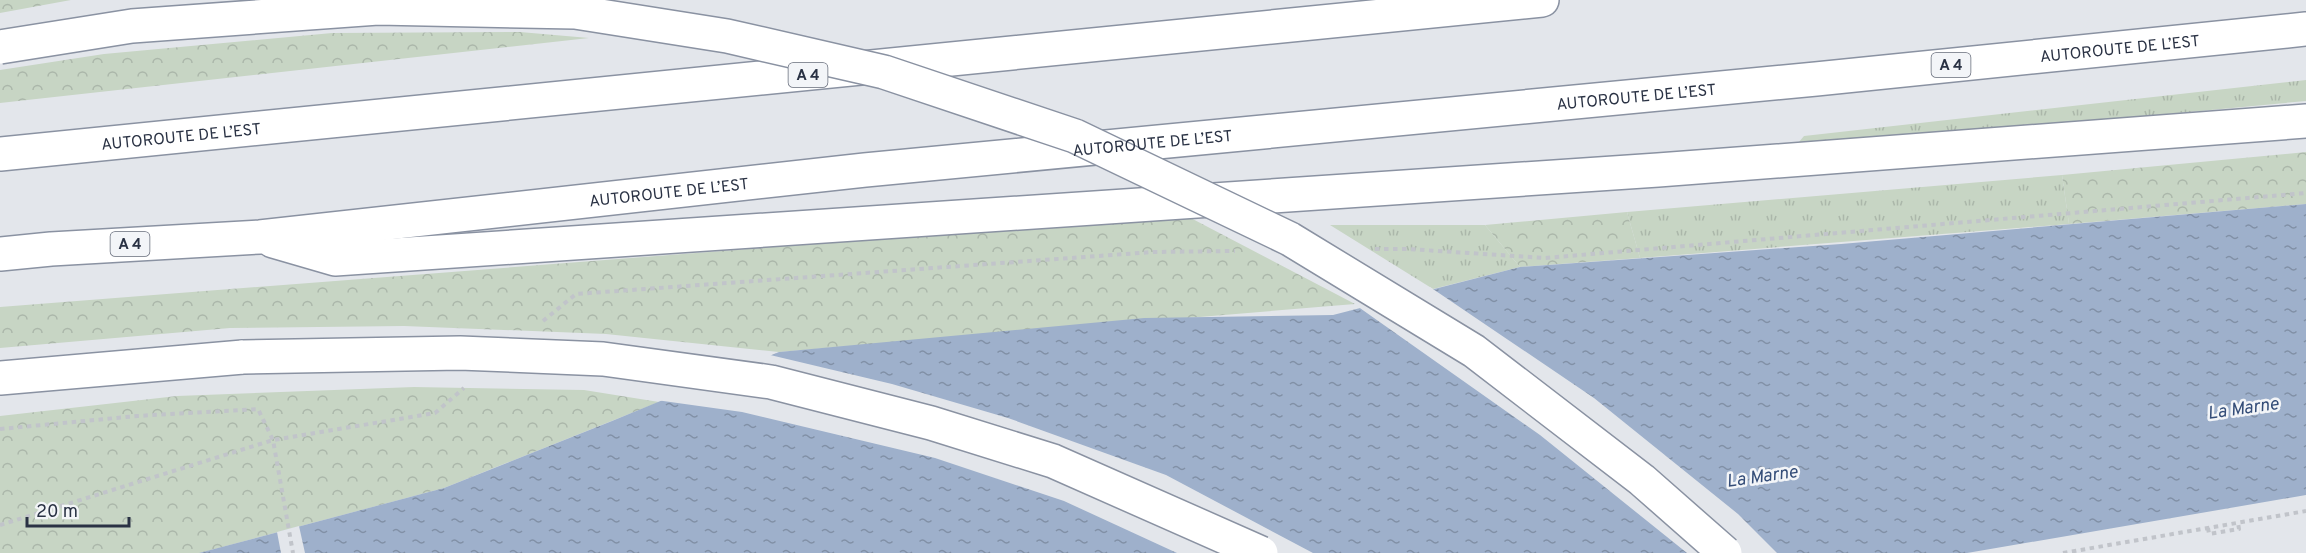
<svg xmlns="http://www.w3.org/2000/svg" width="2306" height="553" font-family="Overpass,sans-serif">
	<defs>
		<pattern id="grass-tufts" width="24" height="20" patternUnits="userSpaceOnUse" patternTransform="scale(1.5)"><rect width="24" height="20" fill="#c7d5c4"/><path d="M3 7l-1-3M5 7V3M7 7l1-3M15 17l-1-3M17 17v-4M19 17l1-3" fill="none" stroke="#abb7aa"/></pattern>
		<pattern id="forest-crowns" width="20" height="18" patternUnits="userSpaceOnUse" patternTransform="scale(1.5)"><rect width="20" height="18" fill="#c7d5c4"/><path d="M2 6a3 3 0 1 1 6 0M12 15a3 3 0 1 1 6 0" fill="none" stroke="#abb7aa"/></pattern>
		<pattern id="water-ripples" width="26" height="14" patternUnits="userSpaceOnUse" patternTransform="scale(1.5)"><rect width="26" height="14" fill="#9eb0cb"/><path d="M2 4q2-2 4 0t4 0M15 11q2-2 4 0t4 0" fill="none" stroke="#8190a6"/></pattern>
	</defs>
	<rect width="100%" height="100%" fill="#e3e6eb"/>
	<!-- grass -->
	<path fill="url(#grass-tufts)" d="M 2306,80 L 2306,101 L 1793,149 L 1804,136 Z
		M 2062,175 L 2069,224 L 1640,258 L 1627,212 Z
		M 1330,225 L 1485,225 L 1520,267 L 1433,289 Z"/>
	<!-- forest -->
	<path fill="url(#forest-crowns)" d="M 0,0 L 71,0 L 0,13 Z
		M 520,32 L 589,38 L 0,103 L 0,70 L 104,54 L 332,33 Z
		M 2306,152 L 2306,204 L 2069,224 L 2062,175 Z
		M 1627,212 L 1640,258 L 1520,267 L 1485,225 Z
		M 1185,215 L 1355,304 L 779,352 L 606,334 L 404,326 L 230,328 L 0,348 L 0,307 Z
		M 414,387 L 584,390 L 659,402 L 444,488 L 200,553 L 0,553 L 0,416 L 177,396 Z"/>
	<!-- water -->
	<path fill="url(#water-ripples)" d="M 2306,204 L 2306,495 L 1967,553 L 199,553 L 444,488 L 612,421 L 779,352 L 1144,318 L 1333,315 L 1520,267 L 1841,244 Z"/>
	<!-- pier -->
	<path fill="#e3e6eb" d="M 1430,287 L 1594,398 L 1738,514 L 1777,553 L 1687,553 L 1540,435 L 1357,306 Z
		M 766,354 L 892,384 L 1008,418 L 1166,475 L 1313,553 L 1177,553 L 1064,501 L 935,458 L 742,412 L 656,400 Z
		M 299,526 L 305,553 L 281,553 L 277,532 Z"/>
	<g fill="none" stroke-linecap="round" stroke-linejoin="round">
		<!-- motorway casing -->
		<g stroke="#8a92a2" stroke-width="36">
			<g id="motorway">
				<path id="s1" d="M 0,154 L 1542,0"/>
				<path d="M 273,241 L 335,259 L 1658,170 L 2306,121"/>
				<path id="s2" d="M 0,254 L 51,249 L 260,237 L 865,170 L 1816,79 L 2306,29"/>
				<path d="M 0,378 L 243,357"/>
			</g>
		</g>
		<!-- path -->
		<path stroke="#c1c4ca" stroke-width="4" stroke-dasharray="4.5 4.5" stroke-linecap="butt" d="M 1375,249 L 1408,249 L 1545,258 L 2306,193
			M 543,321 L 576,294 L 1153,252 L 1235,251
			M 0,429 L 137,416 L 258,409 L 273,440 L 293,553
			M 0,525 L 273,440 L 435,413 L 464,388
			M 2208,528 L 2209,534 L 2239,529 L 2238,523
			M 2063,553 L 2306,511"/>
		<!-- motorway -->
		<use href="#motorway" stroke="#fff" stroke-width="33"/>
		<!-- motorway-bridge casing -->
		<g stroke="#8a92a2" stroke-width="36" stroke-linecap="butt">
			<path id="motorway-bridge" d="M 0,47 L 132,26 L 378,8 L 575,12 L 727,36 L 884,72 L 1075,136 L 1290,239 L 1474,351 L 1642,480 L 1725,553
				M 243,357 L 460,353 L 603,359 L 771,382 L 931,423 L 1053,461 L 1261,553"/>
		</g>
		<!-- motorway-bridge -->
		<use href="#motorway-bridge" stroke="#fff" stroke-width="33"/>
	</g>
	<g text-anchor="middle" stroke-width="5" stroke-linejoin="round" paint-order="stroke">
		<!-- shield labels -->
		<g fill="#f3f5f8" stroke="#666c7a" stroke-width="1.5">
			<rect x="1931.5" y="53" width="39" height="24" rx="4.5"/>
			<rect x="788.5" y="63" width="39" height="24" rx="4.5"/>
			<rect x="110.5" y="232" width="39" height="24" rx="4.5"/>
		</g>
		<g font-size="15" font-weight="bold" fill="#2a3244">
			<text x="1951" y="70">A 4</text>
			<text x="808" y="80">A 4</text>
			<text x="130" y="249">A 4</text>
		</g>
		<!-- street labels -->
		<g font-size="16" fill="#2a3244" stroke="#f3f5f8">
			<text dy="6" stroke="none"><textPath href="#s2" startOffset="2130">AUTOROUTE DE L’EST</textPath></text>
			<text dy="6" stroke="none"><textPath href="#s2" startOffset="1644">AUTOROUTE DE L’EST</textPath></text>
			<text dy="6" stroke="none"><textPath href="#s1" startOffset="182">AUTOROUTE DE L’EST</textPath></text>
			<text dy="6" stroke="none"><textPath href="#s2" startOffset="1158">AUTOROUTE DE L’EST</textPath></text>
			<text dy="6" stroke="none"><textPath href="#s2" startOffset="672">AUTOROUTE DE L’EST</textPath></text>
		</g>
		<!-- water labels -->
		<g font-size="18" font-style="italic" fill="#344d78" stroke="#f3f5f8">
			<text transform="translate(2243 408) rotate(-8)" y="6">La Marne</text>
			<text transform="translate(1762 476) rotate(-8)" y="6">La Marne</text>
		</g>
	</g>
	<!-- scale -->
	<path d="M27 517v9h102v-9" fill="none" stroke="#2a3244" stroke-width="3"/>
	<text x="36" y="517" font-size="18" fill="#2a3244" stroke="#f3f5f8" stroke-width="4.5" paint-order="stroke">20 m</text>
</svg>
